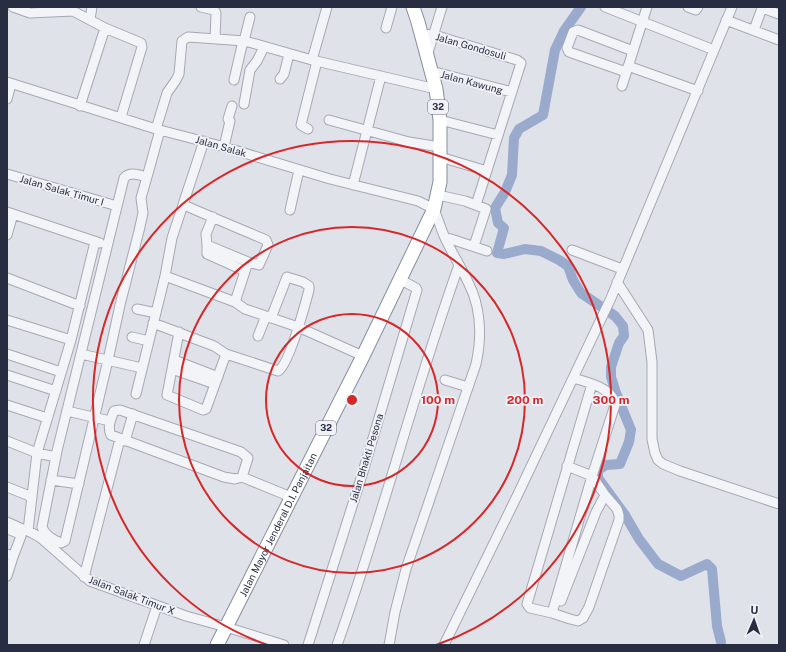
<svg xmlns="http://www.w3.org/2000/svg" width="786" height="652" font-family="'Public Sans',sans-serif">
	<rect width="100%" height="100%" fill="#e0e2ea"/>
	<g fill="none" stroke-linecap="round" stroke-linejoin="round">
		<!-- river -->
		<path stroke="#9ac" stroke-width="10" d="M 581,7 L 564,31 L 555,50 L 543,115 L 519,129 L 514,138 L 512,175 L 505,192 L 495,208 L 498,223 L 504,228 L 497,253 L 504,254 L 525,249 L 541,251 L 559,260 L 568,266 L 573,280 L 581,293 L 615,316 L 623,326 L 624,336 L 619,343 L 611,367 L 611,377 L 616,393 L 631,430 L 629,442 L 620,464 L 606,465 L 598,470 L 598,478 L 625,515 L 639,539 L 658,564 L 681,576 L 707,564 L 712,569 L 717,626 L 721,642"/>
		<!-- minor casing -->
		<g stroke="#a5a8b4" stroke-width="11">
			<path id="minor" d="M 13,7 L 30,13 L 73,11 L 105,28 L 141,43 L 142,47 L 121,117
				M 201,7 L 214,10 L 216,13 L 215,39
				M 605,7 L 714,50
				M 688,7 L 696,10 L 698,7
				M 90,19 L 92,7
				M 726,20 L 779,40
				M 386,28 L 392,7
				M 754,30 L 762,8 L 779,14
				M 422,34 L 434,35 L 517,60 L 521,63 L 476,205
				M 244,41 L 250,17
				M 427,56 L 442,7
				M 312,60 L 327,7
				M 628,66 L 698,91
				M 431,71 L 512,92
				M 626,72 L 569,52 L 567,48 L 573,32 L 578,30 L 633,51
				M 280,79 L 284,74 L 289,54
				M 234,80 L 243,41
				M 7,82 L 156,129 L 221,146 L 330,179 L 418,201 L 434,209 C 438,219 441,229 445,238 C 452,253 461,267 468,282 C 481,307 482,337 476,364 L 406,569 L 395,612 L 389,645
				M 622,86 L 647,7
				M 7,99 L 11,84
				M 244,104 L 250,70 L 257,61 L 264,47
				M 80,106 L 105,28
				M 329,120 L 409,142 L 440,147
				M 440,120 L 498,135
				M 156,129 L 167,93 L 176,80 L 179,74 L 182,41 L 188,37 L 245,41 L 312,60 L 436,89
				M 308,129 L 301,125 L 317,61
				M 224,147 L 230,121 L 228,119 L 232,106
				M 440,157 L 487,171
				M 7,174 L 117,206
				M 147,177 L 141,198 L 143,213 L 139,231 L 120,305 L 108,360 L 65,541 L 61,543 C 53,540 45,536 42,527 L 57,451 L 124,178 C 130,171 139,175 147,177 L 160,130
				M 353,185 L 381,76
				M 438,195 L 465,201 L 486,209 L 474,246
				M 184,205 C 211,217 238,228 266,240 L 268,245 L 259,265 L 248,262 L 207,245 L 206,234 L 213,217
				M 290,210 L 299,170
				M 7,212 L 100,243
				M 7,235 L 13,214
				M 445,238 L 451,239 L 487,251
				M 207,245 L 207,254 L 245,271
				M 572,250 L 622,269
				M 248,262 L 235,302 L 245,309 L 298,327 L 363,356
				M 165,276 L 235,302
				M 7,278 L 80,306
				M 617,282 L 648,330 L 652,362 L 652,439 L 655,453 L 658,460 L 663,464 L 680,471 L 779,504
				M 137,309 L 156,313
				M 7,320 L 71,340
				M 153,323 L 214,346 L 226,354 L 278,371 C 289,365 305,305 309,290 L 309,286 L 303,282 L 287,277 L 271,318
				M 179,332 L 167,395 L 203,410 L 206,409 L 226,354
				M 258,336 L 266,316
				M 132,337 L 149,341
				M 7,354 L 61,372
				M 81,354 L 142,368
				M 174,360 L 218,377
				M 172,369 L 215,384
				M 7,375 L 56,391
				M 445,380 L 468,387
				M 136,394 L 165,276 L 172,238 L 204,141
				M 7,405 L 47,418
				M 67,411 L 110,421
				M 7,441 L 37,453 L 56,457
				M 125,441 L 133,414
				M 567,466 L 592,476 L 605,495 L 617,509 L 619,515 L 619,520 L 589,607 L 583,618 L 578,621 L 570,619 L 552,613 L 530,608 L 527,604 L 592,384
				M 242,477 L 235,479 L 224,477 L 111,435 C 107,427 111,419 114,411 L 120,410 L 241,452 L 248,458 L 242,477 L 291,497
				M 51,480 L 79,484
				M 7,487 L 32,497
				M 7,522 L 32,533 L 41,538 L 90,581 L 186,616 L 226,627 L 284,645
				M 28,531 L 37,453 L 71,340 L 95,242
				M 7,554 L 13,557 L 21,536 L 20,534 L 10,530
				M 7,576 L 13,557
				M 84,577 L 120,439
				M 561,601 L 596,512 L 605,495
				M 552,613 L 592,476 L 615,405 C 614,388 587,382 573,378
				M 144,645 L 157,606
				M 308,645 L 362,475 L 417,290 L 416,288 L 401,280
				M 337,645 C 382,520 414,390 459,265
				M 444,645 L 518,494 L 611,298 L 732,7"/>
		</g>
		<!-- highway casing -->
		<g stroke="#878da1" stroke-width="15">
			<g id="highway">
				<path id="s1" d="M 217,645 L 363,356 L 434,209 L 440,182 L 440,120 L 436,89 L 418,22 L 413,7"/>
			</g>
		</g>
		<!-- minor -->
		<use href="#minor" stroke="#f3f4f8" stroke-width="9"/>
		<!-- highway -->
		<use href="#highway" stroke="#fff" stroke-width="13"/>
	</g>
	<!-- distance rings -->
	<g fill="none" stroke="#d62828" stroke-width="2">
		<circle cx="352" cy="400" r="86"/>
		<circle cx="352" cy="400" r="173"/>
		<path d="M268 645A259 259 0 1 1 436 645"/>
	</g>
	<g text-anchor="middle" stroke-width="3.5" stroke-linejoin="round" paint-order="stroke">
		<!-- shield labels -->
		<g fill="#f0f2f7" stroke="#646878" stroke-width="1">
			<rect x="428" y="100" width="20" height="14" rx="3"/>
			<rect x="316" y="421" width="20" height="14" rx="3"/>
		</g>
		<g font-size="9" font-weight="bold" fill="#282d42">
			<text x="438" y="110">32</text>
			<text x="326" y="431">32</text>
		</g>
		<!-- street labels -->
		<g font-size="10" fill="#282d42" stroke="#f0f2f7">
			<text transform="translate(471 46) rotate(16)" y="4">Jalan Gondosuli</text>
			<text transform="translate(472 82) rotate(15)" y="4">Jalan Kawung</text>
			<text transform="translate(221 146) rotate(16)" y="4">Jalan Salak</text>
			<text transform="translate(62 190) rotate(16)" y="4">Jalan Salak Timur I</text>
			<text transform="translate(366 458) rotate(-73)" y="4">Jalan Bhakti Pesona</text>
			<text dy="4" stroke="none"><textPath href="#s1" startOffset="135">Jalan Mayor Jenderal D.I. Panjaitan</textPath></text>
			<text transform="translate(132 595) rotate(21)" y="4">Jalan Salak Timur X</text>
		</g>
	</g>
	<circle cx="352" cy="400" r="6" fill="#d62828" stroke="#f0f2f7" stroke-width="2"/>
	<g font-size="12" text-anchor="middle" font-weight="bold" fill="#d62828" stroke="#f0f2f7" stroke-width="3.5" stroke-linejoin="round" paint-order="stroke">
		<text x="438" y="404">100 m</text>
		<text x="525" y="404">200 m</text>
		<text x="611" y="404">300 m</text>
	</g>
	<!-- border -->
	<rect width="786" height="652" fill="none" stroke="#282d42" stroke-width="16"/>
	<!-- north arrow -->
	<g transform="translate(754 620) rotate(2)" stroke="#f0f2f7" stroke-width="3" paint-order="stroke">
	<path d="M0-3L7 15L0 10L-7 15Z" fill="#282d42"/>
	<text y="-6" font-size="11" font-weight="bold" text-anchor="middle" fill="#282d42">U</text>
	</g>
</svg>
